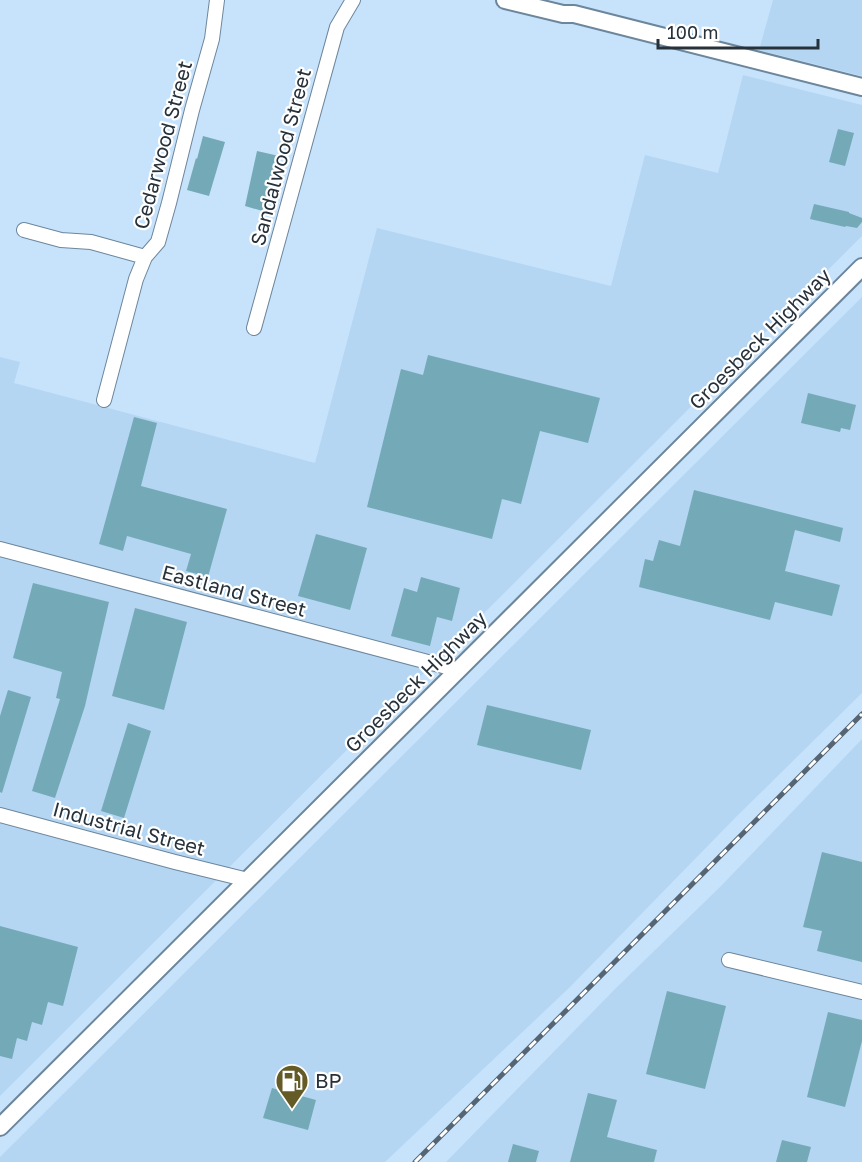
<svg xmlns="http://www.w3.org/2000/svg" width="862" height="1162" font-family="'Golos Text',sans-serif">
	<rect width="100%" height="100%" fill="#c7e3fc"/>
	<!-- built -->
	<path fill="#b4d6f3" d="M 773,0 L 862,0 L 862,76 L 759,50 Z
		M 743,75 L 862,105 L 862,236 L 0,1096 L 0,357 L 20,362 L 14,383 L 315,463 L 377,228 L 611,286 L 645,155 L 718,173 Z
		M 862,297 L 862,693 L 736,817 L 569,988 L 385,1162 L 0,1162 L 0,1157 Z
		M 862,739 L 862,1162 L 446,1162 L 615,989 L 721,886 Z"/>
	<!-- building -->
	<path fill="#74aab7" d="M 838,129 L 854,133 L 845,166 L 829,162 Z
		M 203,136 L 225,142 L 209,196 L 187,190 L 196,158 L 197,159 Z
		M 257,151 L 279,156 L 273,179 L 275,179 L 266,212 L 245,206 Z
		M 814,204 L 849,212 L 849,213 L 862,218 L 862,222 L 857,228 L 846,226 L 845,227 L 810,219 Z
		M 428,355 L 600,398 L 588,443 L 540,431 L 521,504 L 502,499 L 492,539 L 367,507 L 401,369 L 423,375 Z
		M 808,393 L 856,405 L 850,430 L 841,428 L 840,432 L 801,423 Z
		M 134,417 L 157,423 L 141,486 L 227,509 L 208,577 L 186,571 L 191,554 L 127,536 L 123,551 L 99,544 Z
		M 694,490 L 843,528 L 840,542 L 795,530 L 785,571 L 840,585 L 832,616 L 775,602 L 770,620 L 639,587 L 645,559 L 653,561 L 659,540 L 680,546 Z
		M 316,534 L 367,548 L 350,610 L 298,596 Z
		M 421,577 L 460,588 L 452,621 L 437,617 L 430,646 L 391,636 L 404,588 L 417,592 Z
		M 33,583 L 109,602 L 85,706 L 55,798 L 32,791 L 60,699 L 56,698 L 62,672 L 13,658 Z
		M 135,608 L 187,622 L 164,710 L 112,696 Z
		M 8,690 L 31,697 L 2,793 L 0,792 L 0,716 Z
		M 487,705 L 591,730 L 581,770 L 477,745 Z
		M 128,723 L 151,731 L 124,818 L 101,811 Z
		M 822,852 L 862,862 L 862,962 L 817,951 L 822,931 L 803,927 Z
		M 0,926 L 78,947 L 63,1006 L 48,1002 L 42,1025 L 32,1022 L 27,1041 L 17,1038 L 12,1059 L 0,1056 Z
		M 667,991 L 726,1006 L 705,1089 L 646,1074 Z
		M 828,1012 L 862,1020 L 862,1041 L 845,1107 L 807,1097 Z
		M 272,1088 L 316,1100 L 308,1130 L 263,1118 Z
		M 588,1093 L 617,1100 L 607,1137 L 657,1150 L 654,1162 L 570,1162 Z
		M 782,1140 L 811,1147 L 807,1162 L 776,1162 Z
		M 513,1144 L 539,1151 L 536,1162 L 508,1162 Z"/>
	<g fill="none" stroke-linecap="round" stroke-linejoin="round">
		<!-- minor casing -->
		<g stroke="#6c869c" stroke-width="16">
			<path id="minor" d="M 24,230 L 61,240 L 91,242 L 145,257
				M 254,328 L 337,27 L 353,0
				M 104,400 L 136,279 L 145,257 L 158,242 L 169,203 L 192,110 L 212,39 L 217,0
				M 0,549 L 458,670
				M 0,815 L 175,862 L 248,880
				M 729,960 L 862,992"/>
		</g>
		<!-- major casing -->
		<g stroke="#6c869c" stroke-width="20">
			<path id="major" d="M 505,0 L 563,14 L 574,14 L 862,87
				M 0,1127 L 862,267"/>
		</g>
		<!-- minor -->
		<use href="#minor" stroke="#fff" stroke-width="14"/>
		<!-- major -->
		<use href="#major" stroke="#fff" stroke-width="16"/>
		<!-- rail casing -->
		<g stroke="#556573" stroke-width="5">
			<path id="rail" d="M 415,1162 L 862,714"/>
		</g>
		<!-- rail -->
		<use href="#rail" stroke="#fff" stroke-width="3" stroke-dasharray="9" stroke-linecap="butt"/>
	</g>
	<!-- icons -->
	<defs>
		<g id="fuel-pin" transform="scale(1.725)"><path d="M0 17L-7.5 6A9.5 9.5 0 1 1 7.5 6Z" fill="#645b27" stroke="#fff"/><path d="M-5.5-6h7V0h2V4h1.3V-2.5L3-4.5l.8-.8L6-3V5H2.5V1h-1V6h-7ZM-4.2-4.7v3.2H.2V-4.7Z" fill="#fff"/></g>
	</defs>
	<g fill-rule="evenodd">
		<use href="#fuel-pin" x="292" y="1081"/>
	</g>
	<g text-anchor="middle" stroke-width="4.5" stroke-linejoin="round" paint-order="stroke">
		<!-- street labels -->
		<g font-size="20" fill="#26313a" stroke="#fff">
			<text transform="translate(163 145) rotate(-75)" y="7">Cedarwood Street</text>
			<text transform="translate(281 157) rotate(-75)" y="7">Sandalwood Street</text>
			<text transform="translate(760 339) rotate(-45)" y="7">Groesbeck Highway</text>
			<text transform="translate(234 591) rotate(15)" y="7">Eastland Street</text>
			<text transform="translate(416 682) rotate(-45)" y="7">Groesbeck Highway</text>
			<text transform="translate(129 829) rotate(15)" y="7">Industrial Street</text>
		</g>
		<!-- poi labels -->
		<g font-size="20" fill="#26313a" stroke="#fff" text-anchor="start">
			<text x="315" y="1088">BP</text>
		</g>
	</g>
	<!-- scale -->
	<path d="M658 39v9h160v-9" fill="none" stroke="#26313a" stroke-width="3"/>
	<text x="667" y="39" font-size="18" fill="#26313a" stroke="#ffffff" stroke-width="4.5" paint-order="stroke">100 m</text>
</svg>
